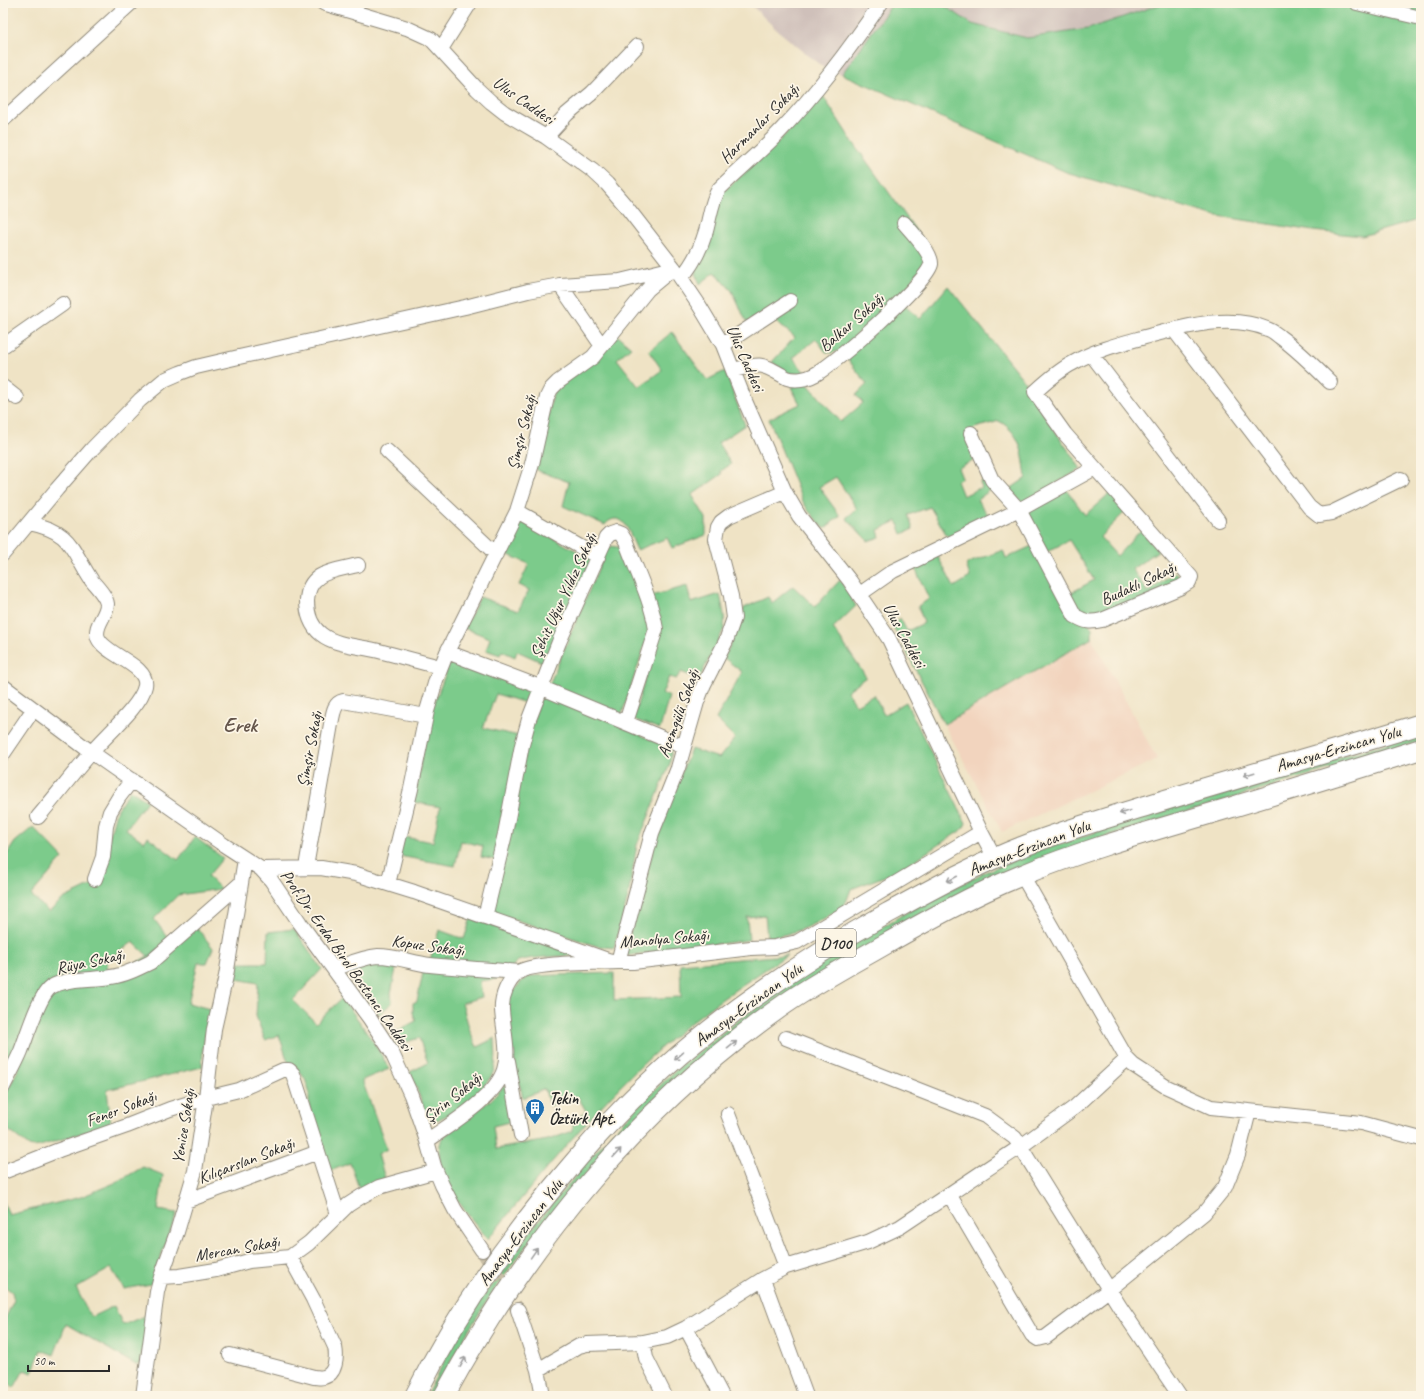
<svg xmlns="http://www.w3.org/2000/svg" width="1424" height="1399" font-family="Caveat,sans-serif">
	<rect width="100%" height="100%" fill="#fcf5e5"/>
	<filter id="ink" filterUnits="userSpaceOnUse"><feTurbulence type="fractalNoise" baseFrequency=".025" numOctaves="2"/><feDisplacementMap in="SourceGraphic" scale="8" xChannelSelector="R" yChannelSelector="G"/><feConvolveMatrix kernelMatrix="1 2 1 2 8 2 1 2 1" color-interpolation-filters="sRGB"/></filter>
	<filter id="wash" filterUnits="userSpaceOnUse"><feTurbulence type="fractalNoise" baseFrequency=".012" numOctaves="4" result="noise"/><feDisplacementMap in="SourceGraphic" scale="16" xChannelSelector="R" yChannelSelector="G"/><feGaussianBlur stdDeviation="0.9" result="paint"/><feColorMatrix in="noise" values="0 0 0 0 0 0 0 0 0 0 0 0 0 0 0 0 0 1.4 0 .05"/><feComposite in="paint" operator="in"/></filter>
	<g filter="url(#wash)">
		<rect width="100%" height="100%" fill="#efe3c5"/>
		<!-- built -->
		<path fill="#f2d4be" d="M 1092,638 L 1157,759 L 1002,832 L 944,724 Z"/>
		<!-- industrial -->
		<path fill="#cfc0ba" d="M 749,3 L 893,3 L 842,74 L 825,69 L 777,30 Z
			M 940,3 L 1164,3 L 1088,29 L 1027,38 L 972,24 Z"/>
		<!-- green -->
		<path fill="#7bcb8b" stroke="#537b5b" d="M 893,3 L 940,3 L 972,24 L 1027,38 L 1088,29 L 1164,3 L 1421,3 L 1421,219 L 1362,236 L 1313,231 L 1212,215 L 1066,172 L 842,74 Z
			M 823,96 L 850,138 L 932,253 L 909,285 L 841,350 L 832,353 L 826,352 L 816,339 L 793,358 L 806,374 L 787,373 L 772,362 L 795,337 L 763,312 L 747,323 L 732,291 L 715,272 L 700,284 L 695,271 L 720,198 L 724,191 L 774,146 Z
			M 948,286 L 1030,388 L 1030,394 L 1081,469 L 1022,503 L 1010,489 L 1026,478 C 1023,455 1022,434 999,421 L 975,428 L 966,436 L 975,460 L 958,468 L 962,478 L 957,481 L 963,496 L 982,487 L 980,482 L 988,478 L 993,488 L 977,500 L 992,520 L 949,539 L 930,507 L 908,515 L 913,529 L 902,534 L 897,521 L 878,530 L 880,537 L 868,541 L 846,518 L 857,509 L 836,477 L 819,487 L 840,516 L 824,529 L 808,510 L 802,500 L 769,419 L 800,404 L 791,387 L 806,382 L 841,422 L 863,403 L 856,395 L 867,384 L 846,357 L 904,304 L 920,319 Z
			M 672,332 L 707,380 L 725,371 L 745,425 L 718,443 L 731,464 L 721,471 L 722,474 L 692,495 L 706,518 L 706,535 L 672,548 L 667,538 L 637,550 C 634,544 628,527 624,523 C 618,516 609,519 605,525 L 563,506 L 569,482 L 536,470 L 553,393 L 618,336 L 631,347 L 617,359 L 639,387 L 662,370 L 649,351 Z
			M 1067,490 L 1085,515 L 1111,492 L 1126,511 L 1100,537 L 1117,556 L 1141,530 L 1158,551 L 1132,569 L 1148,592 L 1176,572 L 1183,582 L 1095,619 L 1083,616 L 1069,594 L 1094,580 L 1069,540 L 1047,552 L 1026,513 Z
			M 517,518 L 591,559 L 544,663 L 517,651 L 515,657 L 502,651 L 500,655 L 486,650 L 490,638 L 464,628 L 480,597 L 518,611 L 529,590 L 519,585 L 529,564 L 502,552 Z
			M 1034,545 L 1092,628 L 1092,638 L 944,724 L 893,626 L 900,618 L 907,631 L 924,623 L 918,606 L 929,599 L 914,566 L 937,555 L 954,587 L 970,577 L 966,564 L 1003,550 L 1006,558 Z
			M 611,546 L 623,548 L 652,623 L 621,717 L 549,685 L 605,553 Z
			M 840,580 L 856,606 L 833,628 L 866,677 L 847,691 L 856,705 L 874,695 L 884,715 L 906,702 L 966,823 L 963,829 L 898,871 L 851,889 L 847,900 L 843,907 C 815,924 800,933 767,938 L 765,915 L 747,917 L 749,940 L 624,956 L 658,832 L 691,749 L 719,758 L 735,738 L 716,719 L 742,672 L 724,658 L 740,624 L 744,608 L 768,597 L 772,603 L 793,586 L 815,607 Z
			M 687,586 L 691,603 L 720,594 C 722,606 726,617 724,629 L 699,679 L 681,672 L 676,679 L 669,677 L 662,694 L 669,696 L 660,729 L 633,719 L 657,638 L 651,596 Z
			M 451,659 L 533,687 L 526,703 L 496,694 L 483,728 L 519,736 L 496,860 L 481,857 L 483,846 L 461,841 L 455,866 L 399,856 L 404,837 L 433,842 L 440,807 L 413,802 L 431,712 Z
			M 543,692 L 672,749 L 670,764 L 637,845 L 628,897 L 614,948 L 597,946 L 492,912 L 530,728 Z
			M 1421,733 L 1421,741 L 1087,842 L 703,1056 C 670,1083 641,1113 612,1145 C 570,1190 530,1238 495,1289 C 472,1323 452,1359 432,1396 L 426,1396 L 450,1350 L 480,1301 L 528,1234 L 596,1151 L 639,1105 L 675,1071 L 736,1022 L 802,975 L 907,912 L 985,872 L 1030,854 L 1172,807 Z
			M 130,790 L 147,801 L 126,829 L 144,842 L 148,837 L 178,860 L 195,837 L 223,858 L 208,876 L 221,889 L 178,895 L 154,919 L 169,939 L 149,957 L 133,942 L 107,960 L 108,972 L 61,977 L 3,1074 L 3,860 L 15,842 L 33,827 L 63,858 L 31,895 L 49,912 L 63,899 L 90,886 L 98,879 L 116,812 Z
			M 471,918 L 579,955 C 568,956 524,957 516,962 C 515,963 513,966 512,968 L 430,961 L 439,930 L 464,939 Z
			M 197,928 L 213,948 L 207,963 L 198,963 L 188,1003 L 210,1009 L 203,1048 L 202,1067 L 107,1090 L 111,1124 L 40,1146 L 33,1147 L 29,1146 L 3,1126 L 3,1099 L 17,1072 L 50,995 L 62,988 L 97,985 Z
			M 294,929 L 322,969 L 293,1000 L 316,1023 L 342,998 C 359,1021 376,1043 389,1069 L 362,1080 L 387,1149 L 378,1154 L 385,1179 L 360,1191 L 350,1163 L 330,1171 L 309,1106 L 309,1091 L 305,1079 L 295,1065 L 288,1062 L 279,1035 L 265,1040 L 256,1016 L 258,983 L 236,979 L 239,963 L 267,963 L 268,932 Z
			M 787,955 C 748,981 708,1007 672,1038 C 603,1097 546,1169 488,1239 C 469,1216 428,1170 442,1138 L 492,1099 L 505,1085 L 513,1121 L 493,1126 L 496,1149 L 548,1140 L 573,1131 L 573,1121 L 586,1111 L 578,1097 L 549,1106 L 545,1089 L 523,1098 L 512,1055 L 508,1001 L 513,991 L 521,982 L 530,976 L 614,973 L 614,1000 L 681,997 L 680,964 Z
			M 374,961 L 397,964 L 391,993 L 392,1003 L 379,1014 L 349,979 L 350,968 Z
			M 424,968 L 497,973 L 496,979 L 480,981 L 482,997 L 462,1003 L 470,1031 L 477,1047 L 495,1038 C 495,1048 497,1060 494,1070 C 487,1091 450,1116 430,1123 L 410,1072 L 428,1063 L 419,1038 L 397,1045 L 391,1034 L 416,1021 L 413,1013 L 413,1003 L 417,1001 Z
			M 143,1167 L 163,1175 L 158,1210 L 177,1213 L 169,1234 L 151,1284 L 124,1289 L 111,1268 L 76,1288 L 91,1317 L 114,1306 L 123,1325 L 149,1314 L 140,1364 L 136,1365 L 66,1324 L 54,1355 L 41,1350 L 32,1373 L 24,1370 L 14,1388 L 3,1377 L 3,1323 L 14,1300 L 12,1292 L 3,1285 L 3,1200 L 9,1215 L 81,1197 L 117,1182 Z"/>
	</g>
	<g filter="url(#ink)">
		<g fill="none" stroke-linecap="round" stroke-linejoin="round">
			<!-- minor-tunnel -->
			<path stroke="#c8bea6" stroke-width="14" stroke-dasharray="14 7" stroke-linecap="butt" d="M 482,1250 L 518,1310"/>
			<!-- minor casing -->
			<g stroke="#8d8778" stroke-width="16">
				<path id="minor" d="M 323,3 L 407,28 L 431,39 L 477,89 L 491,102 L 505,113 L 546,137 L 593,171 L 607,184 L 625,205 L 674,268 L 699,305 L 723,345 L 745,401 L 785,492 L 799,516 L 850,581 L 889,639 L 981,832 L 995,858
					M 1357,3 L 1421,18
					M 441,49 L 470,3
					M 3,120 L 131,3
					M 546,137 L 567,114 L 592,93 L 637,46
					M 681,278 C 693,264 701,248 706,231 C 710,217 711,202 719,189 C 740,168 763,150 783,128 C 820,89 851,47 881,3
					M 560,285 L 602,346
					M 1174,330 L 1309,507 L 1319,515 L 1331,513 L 1401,479
					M 723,345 L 790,301
					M 3,346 L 63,304
					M 1091,354 L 1218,520
					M 733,370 C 764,363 760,363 787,378 C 795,381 807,379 814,375 C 833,366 929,281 931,264 C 932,253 911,231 904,223
					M 3,387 L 17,398
					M 971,433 L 992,480 L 1019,510 L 1075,616 C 1086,622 1090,623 1102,620 L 1181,587 L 1189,582 L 1191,577 L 1065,434 L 1035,392 C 1046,382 1059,370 1073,363 C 1095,350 1120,344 1145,337 C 1183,327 1229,313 1267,329 C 1272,330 1276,334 1280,337 C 1298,350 1314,366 1330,382
					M 387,451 L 496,554
					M 517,511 L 598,557
					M 29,523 C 73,532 70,548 92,581 C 97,587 106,596 107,604 C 107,616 93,626 98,638 C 105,655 149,665 145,686 C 141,706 105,736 92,752 C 73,773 56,796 38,817
					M 3,554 L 57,489 L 92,449 L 140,400 L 164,380 L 180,373 L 196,367 L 239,357 L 465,307 L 528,291 L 560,285 L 620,281 L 674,268
					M 358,565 C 334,571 308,571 307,601 C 307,613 311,626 321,634 C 336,646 360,646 379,651 C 399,656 420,662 440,667
					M 860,594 L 893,571 L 1019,510 L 1095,468
					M 447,652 L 540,687 L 684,747
					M 3,686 L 91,752 L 224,845 L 261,869 L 271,880 L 300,923 L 370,1019 L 391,1051 L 411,1095 L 427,1141 L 434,1166 L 442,1185 L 455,1210 L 482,1250
					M 3,754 L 33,710
					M 306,867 L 331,724 C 333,716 333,703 343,701 L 426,716
					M 261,869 L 321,868 L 356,874 L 414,892 L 608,960 L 618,962 L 633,962 L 751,948 L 775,947 L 797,942 L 981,832
					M 1022,875 L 1127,1059 L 1133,1065 L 1165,1086 L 1211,1107 L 1361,1123 L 1421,1139
					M 95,879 L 103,857 L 106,826 L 110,812 L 119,797 L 132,780
					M 388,884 L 411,789 L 427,711 L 436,680 L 447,652 L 517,511 L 532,464 L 547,397 L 551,389 L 558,382 L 593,357 L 648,289 L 671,270
					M 485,917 L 505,834 L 522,745 L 529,719 L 559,642 L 606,538 L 610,534 L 616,532 L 621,534 L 626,542 C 636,570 651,599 656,629 L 626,722
					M 334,969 C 348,964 363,957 378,956 C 396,956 413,963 430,965 C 460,968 490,970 520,972
					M 786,1038 L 985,1116 L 1015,1138 L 1120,1307 L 1180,1396
					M 508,1061 L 521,1135
					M 3,1087 C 9,1075 16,1063 21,1051 C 27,1036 39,995 51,987 C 66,978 93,980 111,977 C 125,975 139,968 151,962 L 241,883
					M 728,1114 L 786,1267
					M 427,1141 C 450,1124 495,1098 504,1070 C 510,1051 503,1029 502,1010 C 501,996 508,980 519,972 C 533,962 598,963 618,962 L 652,833 L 678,768 L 697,702 L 704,684 L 726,641 L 734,618 L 731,596 L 716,539 L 718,527 L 721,522 L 729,516 L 785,492
					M 3,1172 L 59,1150 L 127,1126 L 170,1109 L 206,1098 L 239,1090 L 283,1070 L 289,1070 L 293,1074 L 338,1214
					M 949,1194 L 1032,1335 L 1038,1339 L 1046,1337 L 1110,1289 L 1204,1213 L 1225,1187 L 1238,1155 L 1249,1111
					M 186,1201 L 318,1152
					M 161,1277 L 179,1276 L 216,1270 L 249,1261 L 290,1257 L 309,1243 L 348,1205 L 362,1196 L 379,1187 L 436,1171
					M 763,1279 L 806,1396
					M 518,1310 L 538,1370 L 543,1396
					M 686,1328 L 722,1396
					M 643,1342 L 646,1358 L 665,1396
					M 230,1355 L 314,1377 C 317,1377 321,1378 324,1377 C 336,1374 337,1357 335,1347 L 313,1299 L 290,1257
					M 538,1370 L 579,1346 L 587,1344 L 643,1342 L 667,1337 L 686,1328 L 763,1279 L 786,1267 L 868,1242 L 900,1227 L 1020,1147 L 1075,1107 L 1127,1059
					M 143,1396 L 157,1292 L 161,1277 L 177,1232 L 195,1171 L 206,1098 L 214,1029 L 226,976 L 245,859"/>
			</g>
			<!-- highway casing -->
			<g stroke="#8d8778" stroke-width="22">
				<path id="highway" d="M 415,1396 C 455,1315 508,1240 566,1172 C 605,1125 647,1081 695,1042 C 755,993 820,951 888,913 C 932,889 977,864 1024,846 C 1065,830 1107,818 1149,805 C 1240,777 1331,752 1421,724
					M 444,1396 C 527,1243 641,1104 785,1004 C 817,982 851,964 884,945 C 928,920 973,895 1020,876 C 1088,848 1159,829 1229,808 C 1293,789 1357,769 1421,749"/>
			</g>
			<!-- minor -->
			<use href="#minor" stroke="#fff" stroke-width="14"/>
			<!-- highway -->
			<use href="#highway" stroke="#fff" stroke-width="20"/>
		</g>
		<!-- one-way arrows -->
		<defs><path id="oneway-shaft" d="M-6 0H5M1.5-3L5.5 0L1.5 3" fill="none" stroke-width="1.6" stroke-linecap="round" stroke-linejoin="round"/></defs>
		<g stroke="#a0a0a0">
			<use href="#oneway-shaft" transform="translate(1249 774) rotate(163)"/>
			<use href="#oneway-shaft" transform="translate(1125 812) rotate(163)"/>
			<use href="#oneway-shaft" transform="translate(952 879) rotate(153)"/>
			<use href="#oneway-shaft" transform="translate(732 1045) rotate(-39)"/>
			<use href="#oneway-shaft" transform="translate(679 1056) rotate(139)"/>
			<use href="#oneway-shaft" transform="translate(617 1153) rotate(-48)"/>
			<use href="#oneway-shaft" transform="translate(534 1253) rotate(-55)"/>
			<use href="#oneway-shaft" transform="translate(463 1362) rotate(-61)"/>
		</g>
	</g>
	<!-- icons -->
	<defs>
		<g id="building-pin" transform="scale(1)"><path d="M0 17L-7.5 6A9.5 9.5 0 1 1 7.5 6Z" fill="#1f6fb2" stroke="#fcf5e5"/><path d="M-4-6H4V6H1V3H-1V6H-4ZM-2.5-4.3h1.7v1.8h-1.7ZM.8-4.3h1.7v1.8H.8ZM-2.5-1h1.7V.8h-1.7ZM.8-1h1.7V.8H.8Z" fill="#fff"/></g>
	</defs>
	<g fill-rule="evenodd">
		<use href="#building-pin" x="535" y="1108"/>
	</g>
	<g text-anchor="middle" stroke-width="3.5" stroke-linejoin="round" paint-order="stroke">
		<!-- shield labels -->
		<rect fill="#fcf5e5" stroke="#6a6863" stroke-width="1" x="816" y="929" width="40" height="28" rx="3"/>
		<g font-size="16" font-weight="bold" fill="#2b2b2b">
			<text x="836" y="949">D100</text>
		</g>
		<!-- street labels -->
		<g font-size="17" fill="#2b2b2b" stroke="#fcf5e5">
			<text transform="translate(524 100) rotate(35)" y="6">Ulus Caddesi</text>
			<text transform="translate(759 123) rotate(-45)" y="6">Harmanlar Sokağı</text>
			<text transform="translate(851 322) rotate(-41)" y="6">Balkar Sokağı</text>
			<text transform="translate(746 358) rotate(66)" y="6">Ulus Caddesi</text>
			<text transform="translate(521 432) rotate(-76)" y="6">Şimşir Sokağı</text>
			<text transform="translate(1138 583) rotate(-25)" y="6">Budaklı Sokağı</text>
			<text transform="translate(563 595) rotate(-65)" y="6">Şehit Uğur Yıldız Sokağı</text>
			<text transform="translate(905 635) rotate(61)" y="6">Ulus Caddesi</text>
			<text transform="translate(678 713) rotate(-70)" y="6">Acemgülü Sokağı</text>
			<text transform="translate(1338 748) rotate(-16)" y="6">Amasya-Erzincan Yolu</text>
			<text transform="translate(309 749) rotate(-79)" y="6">Şimşir Sokağı</text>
			<text transform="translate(1029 847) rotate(-21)" y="6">Amasya-Erzincan Yolu</text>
			<text transform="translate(664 938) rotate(-5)" y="6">Manolya Sokağı</text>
			<text transform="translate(428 945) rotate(8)" y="6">Kopuz Sokağı</text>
			<text transform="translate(347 960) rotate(55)" y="6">Prof.Dr. Erdal Birol Bostancı Caddesi</text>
			<text transform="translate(90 961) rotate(-12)" y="6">Rüya Sokağı</text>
			<text transform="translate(748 1004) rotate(-36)" y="6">Amasya-Erzincan Yolu</text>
			<text transform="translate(452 1097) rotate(-39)" y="6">Şirin Sokağı</text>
			<text transform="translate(121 1108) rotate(-21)" y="6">Fener Sokağı</text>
			<text transform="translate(183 1126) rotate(-81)" y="6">Yenice Sokağı</text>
			<text transform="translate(246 1160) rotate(-21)" y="6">Kılıçarslan Sokağı</text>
			<text transform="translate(520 1232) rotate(-53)" y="6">Amasya-Erzincan Yolu</text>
			<text transform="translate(237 1248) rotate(-10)" y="6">Mercan Sokağı</text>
		</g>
		<!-- poi labels -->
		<g font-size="17" font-weight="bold" fill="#2b2b2b" stroke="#fcf5e5" text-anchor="start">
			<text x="549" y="1104">Tekin<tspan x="549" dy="20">Öztürk Apt.</tspan></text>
		</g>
		<!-- district labels -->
		<g font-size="21" font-weight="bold" fill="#65564c" stroke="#fcf5e5">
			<text x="240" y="732">Erek</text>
		</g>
	</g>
	<!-- margin -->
	<rect width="1424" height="1399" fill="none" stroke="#fcf5e5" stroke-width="16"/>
	<!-- scale -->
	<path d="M28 1365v6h81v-6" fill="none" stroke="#2b2b2b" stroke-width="2"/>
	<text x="34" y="1365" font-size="12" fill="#2b2b2b" stroke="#fcf5e5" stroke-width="3" paint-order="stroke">50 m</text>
</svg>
